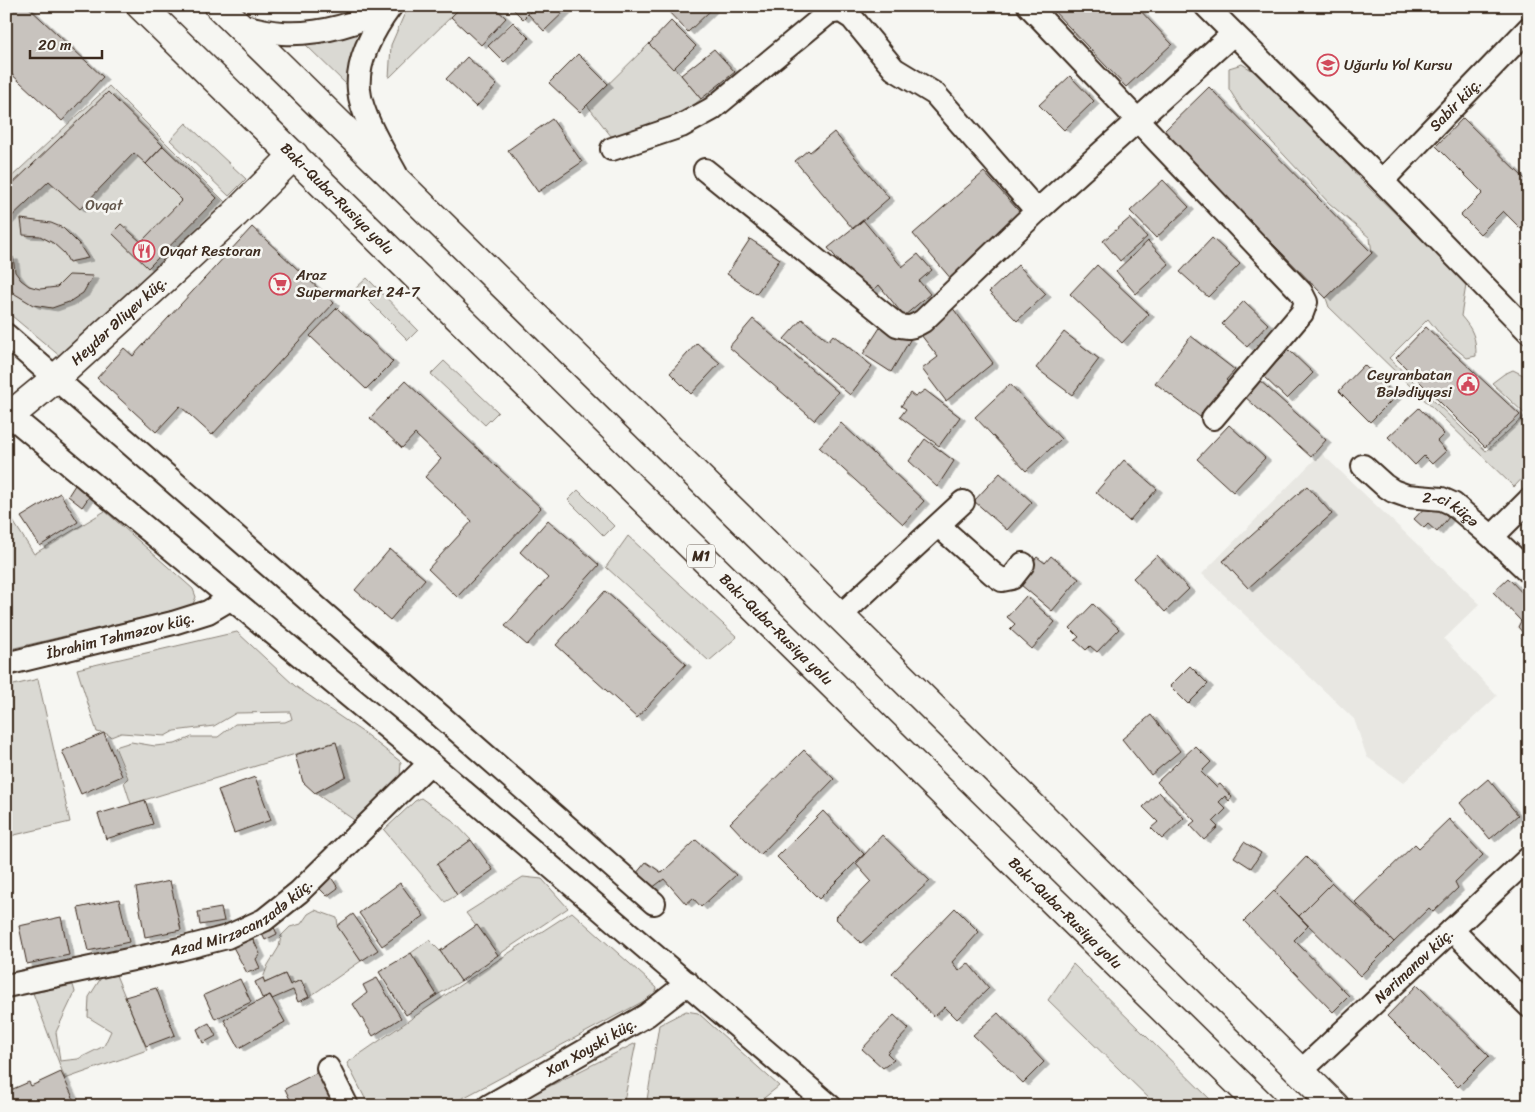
<svg xmlns="http://www.w3.org/2000/svg" width="1535" height="1112" font-family="Sriracha,sans-serif">
	<defs>
		<filter id="shadow"><feDropShadow dx="5.5" dy="3" stdDeviation="0" flood-color="#0004"/></filter>
	</defs>
	<rect width="100%" height="100%" fill="#f6f6f2"/>
	<filter id="ink" filterUnits="userSpaceOnUse"><feTurbulence type="fractalNoise" baseFrequency=".02" numOctaves="2"/><feDisplacementMap in="SourceGraphic" scale="10" xChannelSelector="R" yChannelSelector="G"/><feConvolveMatrix kernelMatrix="1 2 1 2 8 2 1 2 1" color-interpolation-filters="sRGB"/></filter>
	<g filter="url(#ink)">
		<!-- built -->
		<path fill="#e8e7e2" d="M 1321,453 L 1480,604 L 1444,639 L 1497,696 L 1403,783 L 1367,757 L 1354,719 L 1202,574 Z"/>
		<!-- green -->
		<path fill="#dad9d3" stroke="#8a8278" d="M 413,6 L 462,6 L 389,78 L 391,45 L 404,15 Z
			M 361,31 L 351,89 L 304,43 Z
			M 649,44 L 681,75 L 701,99 L 683,114 L 642,131 L 611,136 L 587,105 Z
			M 1242,64 L 1266,79 L 1334,149 L 1360,179 L 1452,269 L 1466,285 L 1461,316 C 1473,330 1476,337 1476,356 L 1467,358 L 1443,338 L 1428,319 L 1389,358 L 1486,451 L 1526,415 L 1492,383 L 1504,374 L 1513,370 L 1529,378 L 1529,471 L 1514,487 L 1329,307 L 1326,298 L 1372,253 L 1370,238 L 1329,203 L 1242,110 L 1229,89 L 1229,68 Z
			M 109,86 L 228,205 L 61,357 L 6,311 L 6,182 Z
			M 186,123 L 246,179 L 229,196 L 170,140 Z
			M 367,278 L 418,330 L 408,340 L 356,288 Z
			M 444,361 L 498,412 L 485,425 L 431,374 Z
			M 578,490 L 614,526 L 604,536 L 568,500 Z
			M 6,510 L 34,554 L 105,511 L 193,589 L 196,597 L 192,606 L 6,650 Z
			M 628,536 L 737,637 L 709,661 L 606,567 Z
			M 237,632 L 295,686 L 364,733 L 401,762 L 400,777 L 357,822 L 315,793 L 346,776 L 335,742 L 131,804 L 124,782 L 128,778 L 115,747 L 131,742 L 155,746 L 175,744 L 192,737 L 218,737 L 235,724 L 285,722 L 292,719 L 290,712 L 236,713 L 214,726 L 174,731 L 165,736 L 121,733 L 111,737 L 107,734 L 97,732 L 77,669 Z
			M 38,679 L 70,822 L 6,837 L 6,687 Z
			M 421,798 L 452,820 L 471,840 L 438,864 L 457,895 L 445,902 L 384,830 L 415,801 Z
			M 523,877 L 542,879 L 568,908 L 498,955 L 466,913 Z
			M 315,910 L 337,918 L 338,926 L 361,961 L 309,997 L 301,980 L 290,985 L 285,974 L 265,983 L 263,978 L 268,965 L 279,947 L 281,936 L 290,927 L 301,924 L 308,914 Z
			M 572,912 L 657,988 L 655,995 L 448,1106 L 369,1106 L 347,1063 L 469,979 Z
			M 429,940 L 440,951 L 461,981 L 437,995 L 411,953 Z
			M 1073,964 L 1217,1106 L 1157,1106 L 1048,1000 Z
			M 116,975 L 147,1050 L 65,1079 L 33,993 L 73,985 L 75,992 L 56,1032 L 60,1061 L 78,1059 L 104,1046 L 111,1031 L 88,1017 L 89,997 L 101,978 Z
			M 686,1011 L 698,1013 L 779,1086 L 754,1106 L 646,1106 L 659,1025 Z
			M 636,1043 L 623,1106 L 510,1106 Z"/>
		<!-- building -->
		<path fill="#c8c3be" stroke="#3b2a1e" filter="url(#shadow)" d="M 6,6 L 27,6 L 103,77 L 62,121 L 6,69 Z
			M 462,6 L 493,6 L 506,18 L 481,45 L 451,17 Z
			M 510,6 L 536,6 L 523,19 Z
			M 536,6 L 570,6 L 544,31 L 528,14 Z
			M 663,6 L 710,6 L 712,9 L 688,32 Z
			M 1049,6 L 1136,6 L 1172,44 L 1126,87 Z
			M 671,21 L 696,46 L 673,69 L 649,44 Z
			M 513,22 L 529,38 L 504,62 L 488,46 Z
			M 714,49 L 735,72 L 701,99 L 681,75 Z
			M 578,54 L 608,84 L 580,112 L 549,83 Z
			M 467,57 L 497,85 L 476,107 L 446,79 Z
			M 1070,76 L 1094,101 L 1064,130 L 1039,105 Z
			M 1209,87 L 1372,253 L 1326,298 L 1163,132 Z
			M 108,92 L 163,146 L 146,164 L 134,153 L 80,209 L 49,181 L 6,222 L 6,190 Z
			M 1463,118 L 1529,183 L 1529,221 L 1521,229 L 1503,211 L 1480,234 L 1461,215 L 1483,193 L 1436,146 Z
			M 552,119 L 582,162 L 538,192 L 508,150 Z
			M 834,132 L 889,198 L 853,229 L 795,161 L 808,150 L 810,152 Z
			M 163,146 L 217,198 L 148,268 L 112,233 L 121,224 L 141,242 L 182,200 L 146,164 Z
			M 984,172 L 1025,218 L 952,280 L 913,234 Z
			M 1163,180 L 1189,207 L 1156,238 L 1130,211 Z
			M 1130,218 L 1147,237 L 1120,261 L 1103,241 Z
			M 21,219 L 51,223 L 63,228 L 79,244 L 88,258 L 69,262 L 64,253 L 53,243 L 40,236 L 23,235 Z
			M 863,220 L 902,267 L 918,254 L 932,270 L 919,281 L 930,294 L 904,316 L 879,285 L 868,295 L 828,248 Z
			M 252,227 L 334,303 L 212,435 L 180,406 L 156,432 L 97,378 L 124,348 L 133,356 Z
			M 1212,238 L 1240,264 L 1208,297 L 1180,272 Z
			M 750,239 L 780,259 L 756,294 L 727,274 Z
			M 1148,241 L 1169,264 L 1136,294 L 1116,271 Z
			M 6,257 L 13,257 L 15,272 L 21,280 L 29,286 L 40,289 L 57,287 L 69,275 L 93,276 L 83,293 L 69,302 L 52,308 L 33,305 L 15,294 L 6,285 Z
			M 1018,265 L 1046,294 L 1017,321 L 989,292 Z
			M 1097,265 L 1149,314 L 1122,343 L 1070,294 Z
			M 1244,301 L 1268,324 L 1247,347 L 1222,324 Z
			M 952,307 L 993,363 L 946,401 L 922,369 L 938,357 L 918,331 Z
			M 337,308 L 393,362 L 366,389 L 310,336 Z
			M 753,319 L 838,392 L 814,420 L 729,347 Z
			M 802,319 L 828,341 L 833,335 L 872,366 L 850,395 L 784,339 Z
			M 883,323 L 910,340 L 891,372 L 863,354 Z
			M 1426,327 L 1520,415 L 1485,447 L 1396,358 Z
			M 1064,332 L 1099,359 L 1072,395 L 1036,368 Z
			M 1191,336 L 1235,370 L 1226,380 L 1229,383 L 1200,417 L 1155,383 Z
			M 697,343 L 720,363 L 691,394 L 670,373 Z
			M 1289,350 L 1313,373 L 1287,399 L 1263,376 Z
			M 1364,365 L 1396,396 L 1370,422 L 1339,391 Z
			M 1258,379 L 1326,440 L 1311,457 L 1243,395 Z
			M 405,381 L 541,508 L 457,597 L 428,569 L 472,521 L 425,477 L 441,459 L 415,434 L 402,448 L 370,418 Z
			M 1010,384 L 1061,439 L 1026,471 L 975,417 Z
			M 925,390 L 960,417 L 939,446 L 900,417 L 906,409 L 901,406 L 910,393 L 915,397 Z
			M 1419,408 L 1444,434 L 1437,441 L 1446,451 L 1432,464 L 1424,456 L 1415,465 L 1388,437 Z
			M 841,423 L 924,501 L 903,524 L 819,447 Z
			M 1229,425 L 1265,458 L 1233,492 L 1197,459 Z
			M 925,439 L 954,461 L 937,487 L 909,461 Z
			M 1124,460 L 1157,489 L 1129,521 L 1096,492 Z
			M 1000,473 L 1032,502 L 1007,530 L 974,501 Z
			M 75,485 L 89,497 L 82,507 L 68,496 Z
			M 1307,486 L 1332,514 L 1248,588 L 1223,561 Z
			M 60,493 L 78,522 L 40,546 L 21,517 Z
			M 1430,502 L 1449,517 L 1437,532 L 1428,524 L 1424,528 L 1414,519 Z
			M 548,520 L 599,565 L 527,645 L 505,626 L 548,578 L 520,552 Z
			M 390,549 L 425,579 L 390,620 L 355,590 Z
			M 1157,555 L 1189,589 L 1165,612 L 1133,578 Z
			M 1051,556 L 1079,579 L 1052,611 L 1021,585 L 1029,576 L 1024,572 L 1037,557 L 1045,563 Z
			M 1508,578 L 1529,600 L 1529,640 L 1518,627 L 1521,621 L 1493,592 Z
			M 605,591 L 686,664 L 637,718 L 556,645 Z
			M 1026,596 L 1055,622 L 1032,649 L 1010,629 L 1015,624 L 1007,617 Z
			M 1093,604 L 1119,629 L 1097,652 L 1090,646 L 1086,650 L 1075,640 L 1079,637 L 1070,628 Z
			M 1190,666 L 1208,684 L 1188,704 L 1170,686 Z
			M 1151,715 L 1180,751 L 1151,775 L 1122,739 Z
			M 104,733 L 122,776 L 81,794 L 62,751 Z
			M 336,742 L 346,776 L 315,793 L 303,782 L 295,755 Z
			M 1195,746 L 1211,762 L 1201,772 L 1216,787 L 1220,784 L 1232,797 L 1229,801 L 1225,796 L 1219,802 L 1226,809 L 1213,822 L 1218,827 L 1204,840 L 1190,825 L 1195,821 L 1157,782 Z
			M 804,750 L 834,779 L 760,855 L 730,823 Z
			M 255,777 L 271,820 L 234,833 L 218,790 Z
			M 1488,779 L 1518,815 L 1490,839 L 1460,803 Z
			M 1159,792 L 1184,818 L 1162,839 L 1151,828 L 1158,822 L 1143,807 Z
			M 145,800 L 153,824 L 106,839 L 98,814 Z
			M 823,811 L 864,854 L 819,899 L 777,857 Z
			M 1449,819 L 1483,855 L 1455,882 L 1458,888 L 1433,912 L 1429,908 L 1394,942 L 1355,902 L 1415,844 L 1419,848 Z
			M 882,835 L 930,881 L 861,943 L 835,918 L 871,881 L 856,864 Z
			M 471,840 L 493,870 L 457,895 L 437,864 Z
			M 696,840 L 736,875 L 701,907 L 693,898 L 686,904 L 664,879 L 652,888 L 636,874 L 646,862 L 662,873 Z
			M 1244,842 L 1261,853 L 1251,868 L 1234,857 Z
			M 1306,857 L 1332,883 L 1299,916 L 1274,891 Z
			M 331,877 L 338,888 L 327,896 L 320,889 Z
			M 170,881 L 181,930 L 145,937 L 136,888 Z
			M 400,883 L 424,916 L 382,946 L 359,913 Z
			M 1332,883 L 1394,942 L 1360,976 L 1299,916 Z
			M 1274,891 L 1308,926 L 1294,940 L 1349,996 L 1333,1012 L 1244,921 Z
			M 119,899 L 129,942 L 88,951 L 78,908 Z
			M 221,908 L 224,921 L 200,925 L 198,912 Z
			M 955,908 L 979,932 L 952,962 L 959,971 L 968,963 L 989,988 L 957,1019 L 945,1007 L 934,1017 L 892,973 Z
			M 353,914 L 378,950 L 361,961 L 337,926 Z
			M 61,917 L 69,955 L 27,964 L 19,926 Z
			M 273,925 L 277,934 L 265,940 L 261,932 Z
			M 477,925 L 498,955 L 461,981 L 440,951 Z
			M 252,937 L 260,954 L 256,959 L 260,968 L 247,973 L 233,947 Z
			M 411,953 L 437,995 L 406,1015 L 379,972 Z
			M 285,974 L 290,985 L 301,980 L 309,997 L 298,1002 L 293,990 L 272,999 L 270,995 L 262,998 L 255,982 L 263,978 L 265,983 Z
			M 377,978 L 401,1018 L 373,1036 L 353,1004 L 367,993 L 363,985 Z
			M 240,979 L 251,1002 L 215,1019 L 204,995 Z
			M 1417,985 L 1489,1056 L 1458,1087 L 1387,1016 Z
			M 156,988 L 175,1035 L 146,1046 L 125,997 Z
			M 270,995 L 285,1022 L 239,1048 L 224,1020 Z
			M 998,1013 L 1044,1062 L 1023,1083 L 973,1035 Z
			M 894,1015 L 909,1029 L 887,1053 L 894,1060 L 883,1068 L 862,1049 Z
			M 209,1023 L 216,1036 L 203,1043 L 197,1029 Z
			M 61,1072 L 77,1106 L 25,1106 L 23,1101 L 14,1106 L 6,1106 L 6,1092 L 29,1082 L 31,1086 Z
			M 318,1072 L 335,1103 L 330,1106 L 293,1106 L 285,1089 Z"/>
		<g fill="none" stroke-linecap="round" stroke-linejoin="round">
			<!-- minor casing -->
			<g stroke="#3b2a1e" stroke-width="26">
				<g id="minor">
					<path d="M 391,6 C 374,29 356,61 359,90 C 361,115 384,152 396,174"/>
					<path d="M 1029,6 L 1301,292 L 1306,302 L 1302,313 L 1213,418"/>
					<path d="M 1206,6 L 1382,181 L 1529,332"/>
					<path d="M 236,24 C 251,28 266,32 282,33 C 320,35 357,24 390,7"/>
					<path d="M 612,149 L 681,126 L 712,109 L 828,13 L 841,11 L 852,18 L 894,69 L 935,94 L 1037,211"/>
					<path d="M 705,170 L 897,325 C 908,329 913,327 923,321 L 1037,211 L 1233,34"/>
					<path id="s1" d="M 1382,181 L 1529,28"/>
					<path d="M 6,335 L 654,903"/>
					<path d="M 6,412 L 430,763 L 830,1106"/>
					<path id="s2" d="M 1363,466 L 1384,485 L 1393,491 L 1407,496 L 1442,499 L 1453,504 L 1492,537 L 1529,572"/>
					<path d="M 939,526 L 993,574 L 1002,580 L 1012,578 L 1023,564"/>
					<path d="M 1492,537 L 1529,500"/>
					<path d="M 840,616 L 963,502"/>
					<path id="s3" d="M 6,664 L 173,623 L 208,612 L 230,599"/>
					<path d="M 1452,930 L 1529,1006"/>
					<path id="s4" d="M 6,986 L 180,949 L 227,937 L 264,920 L 299,892 L 430,763"/>
					<path d="M 328,1068 L 347,1106"/>
					<path id="s5" d="M 1300,1072 L 1529,858"/>
					<path id="s6" d="M 489,1106 L 647,1015 L 688,983"/>
				</g>
			</g>
			<!-- tertiary casing -->
			<g stroke="#3b2a1e" stroke-width="31">
				<g id="tertiary">
					<path id="s7" d="M 6,419 L 56,378 L 147,295 L 235,214 L 294,155"/>
				</g>
			</g>
			<!-- trunk casing -->
			<g stroke="#3b2a1e" stroke-width="31">
				<g id="trunk">
					<path id="s8" d="M 141,6 L 1262,1106"/>
					<path d="M 219,6 L 840,616 L 1335,1106"/>
				</g>
			</g>
			<!-- minor -->
			<use href="#minor" stroke="#f6f6f2" stroke-width="22"/>
			<!-- tertiary -->
			<use href="#tertiary" stroke="#f6f6f2" stroke-width="28"/>
			<!-- trunk -->
			<use href="#trunk" stroke="#f6f6f2" stroke-width="28"/>
		</g>
	</g>
	<!-- icons -->
	<defs>
		<g id="university-ring" transform="scale(1.125)"><circle r="9.5" fill="#f6f6f2" stroke="#d1495b" stroke-width="1.5"/><path d="M0-5L7-2L0 1L-7-2ZM-4 1L0 2.5L4 1V4Q0 6-4 4Z" fill="#d1495b"/></g>
		<g id="restaurant-ring" transform="scale(1.125)"><circle r="9.5" fill="#f6f6f2" stroke="#d1495b" stroke-width="1.5"/><path d="M-5-6h1v4h1v-4h1v4h1v-4h1v5L-1.5 .5V6h-2V.5L-5-1ZM5-6V6H3V1.5H1.5Q1.5-4 5-6Z" fill="#d1495b"/></g>
		<g id="supermarket-ring" transform="scale(1.125)"><circle r="9.5" fill="#f6f6f2" stroke="#d1495b" stroke-width="1.5"/><path d="M-6-5.5h2.5l.6 2H6L4.5 2H-2.5L-4.4-4H-6ZM-1.5 3.2a1.3 1.3 0 1 0 .1 0ZM3 3.2a1.3 1.3 0 1 0 .1 0Z" fill="#d1495b"/></g>
		<g id="civic-ring" transform="scale(1.125)"><circle r="9.5" fill="#f6f6f2" stroke="#d1495b" stroke-width="1.5"/><path d="M-.6-6.5H3V-4.5H.6V-3L4-1V1h2V6H-6V1h2V-1L-.6-3ZM-1.2 2.5V6h2.4V2.5Z" fill="#d1495b"/></g>
	</defs>
	<g fill-rule="evenodd">
		<use href="#university-ring" x="1328" y="65"/>
		<use href="#restaurant-ring" x="144" y="251"/>
		<use href="#supermarket-ring" x="280" y="284"/>
		<use href="#civic-ring" x="1468" y="384"/>
	</g>
	<g text-anchor="middle" stroke-width="5" stroke-linejoin="round" paint-order="stroke">
		<!-- shield labels -->
		<rect fill="#f6f6f2" stroke="#73675e" stroke-width="1" x="687" y="544.5" width="28" height="23" rx="4"/>
		<g font-size="14" font-weight="bold" fill="#3b2a1e">
			<text x="701" y="561">M1</text>
		</g>
		<!-- poi labels -->
		<g font-size="15" fill="#3b2a1e" stroke="#f6f6f2" text-anchor="start">
			<text x="1344" y="70">Uğurlu Yol Kursu</text>
			<text x="160" y="256">Ovqat Restoran</text>
			<text x="296" y="280">Araz<tspan x="296" dy="17">Supermarket 24-7</tspan></text>
			<text x="1452" y="380" text-anchor="end">Ceyranbatan<tspan x="1452" dy="17">Bələdiyyəsi</tspan></text>
		</g>
		<!-- street labels -->
		<g font-size="15" fill="#3b2a1e" stroke="#f6f6f2">
			<text dy="5" stroke="none"><textPath href="#s1" startOffset="106">Sabir küç.</textPath></text>
			<text dy="5" stroke="none"><textPath href="#s8" startOffset="275">Bakı-Quba-Rusiya yolu</textPath></text>
			<text dy="5" stroke="none"><textPath href="#s7" startOffset="150">Heydər Əliyev küç.</textPath></text>
			<text dy="5" stroke="none"><textPath href="#s2" startOffset="101">2-ci küçə</textPath></text>
			<text dy="5" stroke="none"><textPath href="#s8" startOffset="890">Bakı-Quba-Rusiya yolu</textPath></text>
			<text dy="5" stroke="none"><textPath href="#s3" startOffset="118">İbrahim Təhməzov küç.</textPath></text>
			<text dy="5" stroke="none"><textPath href="#s8" startOffset="1295">Bakı-Quba-Rusiya yolu</textPath></text>
			<text dy="5" stroke="none"><textPath href="#s4" startOffset="248">Azad Mirzəcanzadə küç.</textPath></text>
			<text dy="5" stroke="none"><textPath href="#s5" startOffset="156">Nərimanov küç.</textPath></text>
			<text dy="5" stroke="none"><textPath href="#s6" startOffset="118">Xan Xoyski küç.</textPath></text>
		</g>
		<!-- park labels -->
		<g font-size="15" fill="#63564b" stroke="#f6f6f2">
			<text x="104" y="210">Ovqat</text>
		</g>
	</g>
	<!-- margin -->
	<rect width="1535" height="1112" fill="none" stroke="#f6f6f2" stroke-width="25"/>
	<rect x="12" y="12" width="1510" height="1087" fill="none" stroke="#3b2a1e" stroke-width="2" filter="url(#ink)"/>
	<!-- scale -->
	<path d="M30 50v8h72v-8" fill="none" stroke="#3b2a1e" stroke-width="2.5"/>
	<text x="38" y="50" font-size="15" fill="#3b2a1e" stroke="#f6f6f2" stroke-width="4" paint-order="stroke">20 m</text>
</svg>
